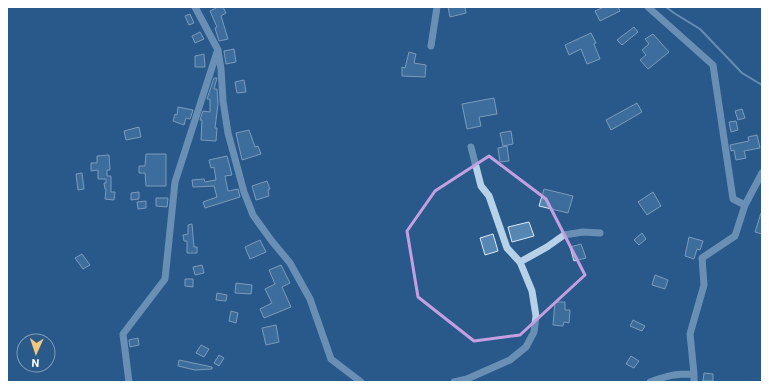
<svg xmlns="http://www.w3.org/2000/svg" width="769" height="389" font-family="Roboto,sans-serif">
	<rect width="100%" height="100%" fill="#295a8a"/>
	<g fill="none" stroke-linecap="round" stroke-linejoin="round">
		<!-- stream -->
		<path stroke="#accde9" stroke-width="2" d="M 666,7 L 674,13 L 700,29 L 742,73 L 762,85"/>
	</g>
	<!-- building -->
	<path fill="#5686b2" stroke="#dbeaf7" d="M 218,7 L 223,7 L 226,13 L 221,16 L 228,39 L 219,41 L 215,28 L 217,27 L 210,11 Z
		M 448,7 L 465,7 L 466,13 L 450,17 Z
		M 604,7 L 618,7 L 620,11 L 600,21 L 595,11 Z
		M 190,14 L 194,23 L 189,25 L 185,16 Z
		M 634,27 L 638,32 L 622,45 L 617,40 Z
		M 200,32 L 204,39 L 195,43 L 192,36 Z
		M 591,33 L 596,43 L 594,44 L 600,59 L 587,64 L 581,49 L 569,55 L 565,45 Z
		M 653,34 L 669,52 L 648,69 L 640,60 L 646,55 L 642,50 L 649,44 L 645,39 Z
		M 234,49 L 236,62 L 226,64 L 224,51 Z
		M 409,52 L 416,54 L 414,63 L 426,65 L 425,77 L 402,76 L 402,67 L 405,68 Z
		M 204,54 L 205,67 L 195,67 L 195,56 Z
		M 214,78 L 217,78 L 214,89 L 217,89 L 218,104 L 215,128 L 217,128 L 216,141 L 201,140 L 202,120 L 200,120 L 203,111 L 210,112 L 210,99 L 207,99 Z
		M 244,80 L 246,92 L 237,93 L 235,82 Z
		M 494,98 L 497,114 L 479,117 L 481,126 L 467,129 L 462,104 Z
		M 637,103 L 642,112 L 611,130 L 606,120 Z
		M 178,107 L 193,110 L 190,119 L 186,118 L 184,125 L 173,121 L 175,114 L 177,115 Z
		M 742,109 L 745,118 L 738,120 L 735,111 Z
		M 736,121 L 738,130 L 731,132 L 729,122 Z
		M 139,127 L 141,137 L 126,140 L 124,131 Z
		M 249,130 L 255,147 L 258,146 L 261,154 L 242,160 L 236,133 Z
		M 511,131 L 513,144 L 503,146 L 500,133 Z
		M 757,135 L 760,148 L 744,151 L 746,158 L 736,160 L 734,150 L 731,151 L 730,145 L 749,141 L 748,137 Z
		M 507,146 L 509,161 L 500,162 L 498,148 Z
		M 146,154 L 166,154 L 166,186 L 146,186 L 145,173 L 139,173 L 139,166 L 145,166 Z
		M 109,155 L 110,170 L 107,170 L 107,176 L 111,176 L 111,192 L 115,192 L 114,200 L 105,199 L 106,189 L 105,189 L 104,183 L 106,183 L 106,179 L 98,179 L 98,170 L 91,171 L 91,163 L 97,163 L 97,156 Z
		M 227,156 L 232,175 L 225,176 L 228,191 L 238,189 L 240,197 L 205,208 L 203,202 L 217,197 L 214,186 L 193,187 L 192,180 L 204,179 L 205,182 L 216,180 L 214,167 L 211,168 L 209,160 Z
		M 82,173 L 84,189 L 78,190 L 76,174 Z
		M 267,181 L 270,189 L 268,190 L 269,196 L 256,200 L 252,186 Z
		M 544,189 L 573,196 L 568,213 L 539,206 Z
		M 139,192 L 139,199 L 131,200 L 131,193 Z
		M 653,192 L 661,206 L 647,215 L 638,202 Z
		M 156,198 L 168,198 L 167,207 L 156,206 Z
		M 146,201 L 146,208 L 138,209 L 137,202 Z
		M 761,213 L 762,213 L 762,234 L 755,232 Z
		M 529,222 L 534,236 L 512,242 L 508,227 Z
		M 192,224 L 194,247 L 197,247 L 197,253 L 187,253 L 187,241 L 184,241 L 183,235 L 188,234 L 188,225 Z
		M 642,233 L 646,239 L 639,245 L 634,240 Z
		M 493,234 L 498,251 L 485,255 L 480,238 Z
		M 689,237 L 703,241 L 700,250 L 697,249 L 694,259 L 685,256 Z
		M 260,240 L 266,252 L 250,259 L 245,247 Z
		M 581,244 L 586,258 L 574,261 L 570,247 Z
		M 82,254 L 90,265 L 83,269 L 75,258 Z
		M 202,265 L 204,273 L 195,275 L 193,267 Z
		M 281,265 L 290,283 L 282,287 L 291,307 L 264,318 L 260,309 L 272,303 L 265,289 L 275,284 L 269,270 Z
		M 655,275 L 668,280 L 665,289 L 652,285 Z
		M 185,279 L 193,279 L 193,287 L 185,286 Z
		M 236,283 L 252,285 L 251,294 L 235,293 Z
		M 217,293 L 227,295 L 226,301 L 216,300 Z
		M 555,302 L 565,302 L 565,310 L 570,310 L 569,323 L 564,322 L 563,326 L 553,325 Z
		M 231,311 L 238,313 L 236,323 L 229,321 Z
		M 633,320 L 645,326 L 642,331 L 630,326 Z
		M 276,325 L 279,342 L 266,345 L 262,328 Z
		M 138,338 L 139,345 L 130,347 L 129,340 Z
		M 201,345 L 209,349 L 204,357 L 196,353 Z
		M 219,355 L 224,358 L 219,366 L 214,363 Z
		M 631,356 L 639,361 L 634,368 L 626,364 Z
		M 179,360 L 212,367 L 212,369 L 195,370 L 178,366 Z
		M 704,373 L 713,374 L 713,381 L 703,381 Z"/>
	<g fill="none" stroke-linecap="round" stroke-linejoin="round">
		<!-- minor -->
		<path stroke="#b7d1e9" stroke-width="7" d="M 195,7 L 218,50 L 221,69 L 223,101 L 228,133 L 244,192 L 253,215 L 271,240 L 290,263 L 310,299 L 331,359 L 361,382
			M 648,7 L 713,65 L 733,199 L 745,205
			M 431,46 L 437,7
			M 520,262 L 547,247 L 564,235 L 583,232 L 600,233
			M 694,374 L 690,334 L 704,285 L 702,258 L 735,236 L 745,205 L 762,173
			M 129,382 L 123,334 L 165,279 L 175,182 L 217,52
			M 454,382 L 467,379 L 510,360 L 526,347 L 534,332 L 536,316 L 532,291 L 520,262 L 507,248 L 489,196 L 481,186 L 471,147
			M 650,382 C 669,375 674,374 694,374 L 694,382"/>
	</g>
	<!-- marked area -->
	<path d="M0 0H769V389H0ZM 489,156 L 546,199 L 585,275 L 520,335 L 474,341 L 418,297 L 407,231 L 435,191 Z" fill="#295a8a" fill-opacity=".55" fill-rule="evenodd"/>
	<path fill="none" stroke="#c4a0e2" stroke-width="3" stroke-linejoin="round" d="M 489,156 L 546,199 L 585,275 L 520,335 L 474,341 L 418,297 L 407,231 L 435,191 Z"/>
	<!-- border -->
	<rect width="769" height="389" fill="none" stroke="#ffffff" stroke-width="16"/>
	<!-- north arrow -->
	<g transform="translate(36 353) rotate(183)"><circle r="19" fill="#295a8a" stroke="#7f9cb9"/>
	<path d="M0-3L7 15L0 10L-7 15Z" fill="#f0c77e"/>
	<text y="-6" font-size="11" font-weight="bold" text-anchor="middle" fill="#ffffff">N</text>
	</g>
</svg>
